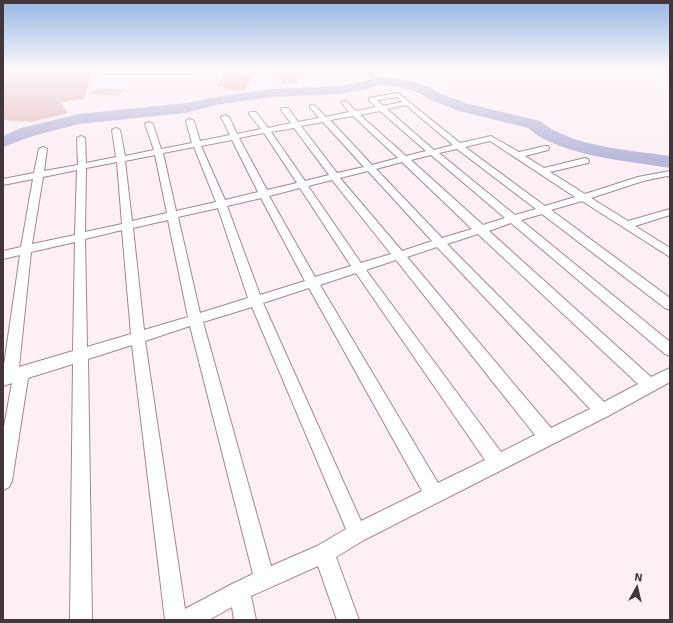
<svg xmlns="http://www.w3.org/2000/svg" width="673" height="623" font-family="'IBM Plex Sans',sans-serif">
	<rect width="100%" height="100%" fill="#fceff6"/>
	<!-- green -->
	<path fill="#e8cdc2" d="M 97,88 L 126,89 L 118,96 L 89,95 Z"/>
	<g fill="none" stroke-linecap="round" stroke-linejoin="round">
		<!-- canal -->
		<path fill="#bab9db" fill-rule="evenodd" d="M 365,70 L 372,70 L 381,81 L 380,83 L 374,83 Z"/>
		<!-- river -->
		<path fill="#bab9db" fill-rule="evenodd" d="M 377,77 L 395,78 L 425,85 L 441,94 L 469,104 L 540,121 C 571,147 630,150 670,156 L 670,168 C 629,161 559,156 528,128 L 459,111 L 431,100 L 415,91 L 395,86 L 379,85 L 364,90 L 341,94 L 272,97 L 221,104 L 185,113 L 79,124 L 33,136 L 3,147 L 3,136 L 21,128 L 79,114 L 185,103 L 221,96 L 272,89 L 341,86 L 361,82 Z"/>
	</g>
	<!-- building -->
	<path fill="#e3bbbd" d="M 3,70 L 93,70 L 84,99 L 60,102 L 68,113 L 32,122 L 3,120 Z
		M 279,70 L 295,70 L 298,83 L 282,84 Z
		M 223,75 L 255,75 L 244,91 L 224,90 L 226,88 L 217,87 Z"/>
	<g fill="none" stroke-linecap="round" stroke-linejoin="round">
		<!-- minor casing -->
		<g stroke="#a48696" stroke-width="2">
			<path id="minor" d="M 95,70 L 199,70 L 190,74 L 107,74 Z
				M 398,93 L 460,143 L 491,136 L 519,152 L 545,146 L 548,146 L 549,148 L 548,150 L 525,156 L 544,168 L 585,158 L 588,159 L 589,161 L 588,163 L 550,172 L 585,194 L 638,177 L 670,171 L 670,177 L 667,176 L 643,181 L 591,198 L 628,221 L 670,209 L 670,215 L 635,226 L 670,248 L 670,257 L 582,201 L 551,210 L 670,298 L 670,310 L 665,308 L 542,214 L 521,220 L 670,342 L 670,356 L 665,354 L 511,223 L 489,231 L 651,377 L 670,368 L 670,382 L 608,416 L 364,540 L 336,557 L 359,620 L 337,620 L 318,566 L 251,596 L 256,620 L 234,620 L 232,607 L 209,620 L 165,620 L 132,345 L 88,359 L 92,620 L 70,620 L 73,364 L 28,378 L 12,481 L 9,487 L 3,490 L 3,432 L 12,383 L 3,386 L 3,372 L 20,255 L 3,259 L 3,251 L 21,247 L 33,179 L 3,185 L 3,179 L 34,173 L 39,149 L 43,147 L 47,149 L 44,171 L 78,165 L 77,138 L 81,136 L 85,138 L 86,163 L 116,157 L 112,130 L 116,128 L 120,130 L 125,156 L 154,150 L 145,124 L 149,122 L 153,124 L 161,149 L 192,143 L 186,121 L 190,119 L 194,121 L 200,141 L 230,135 L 221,117 L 225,115 L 229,117 L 237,134 L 261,129 L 249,114 L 250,112 L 256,112 L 268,128 L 291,123 L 281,110 L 282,108 L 288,108 L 298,122 L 319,118 L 310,107 L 310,105 L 314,105 L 326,117 L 349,112 L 341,102 L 342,101 L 346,101 L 356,111 L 376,107 L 369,100 L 369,98 ZM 397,97 L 402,102 L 383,106 L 377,100 ZM 406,105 L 453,145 L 434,150 L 387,109 ZM 380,111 L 426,151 L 406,156 L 360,115 ZM 353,116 L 398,158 L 372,165 L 330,120 ZM 323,122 L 364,167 L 337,173 L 301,126 ZM 294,128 L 329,175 L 305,181 L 271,132 ZM 264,133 L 297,183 L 267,190 L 239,138 ZM 232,140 L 258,192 L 225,200 L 201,146 ZM 490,141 L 575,197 L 545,206 L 465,147 ZM 194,147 L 216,202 L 176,211 L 163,153 ZM 457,149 L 536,209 L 515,215 L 439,153 ZM 155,155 L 167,213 L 132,221 L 125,161 ZM 431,155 L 505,218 L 483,225 L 411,160 ZM 117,162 L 122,224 L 85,232 L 86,168 ZM 402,162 L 472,229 L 442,238 L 376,169 ZM 77,170 L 75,235 L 32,244 L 43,177 ZM 368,171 L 432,241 L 402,251 L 340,178 ZM 332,180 L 391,254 L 361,263 L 308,186 ZM 300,188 L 351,266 L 315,277 L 269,196 ZM 261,198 L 305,281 L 260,295 L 227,206 ZM 218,208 L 248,298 L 200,313 L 178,217 ZM 168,220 L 188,317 L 144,330 L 133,228 ZM 122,230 L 131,334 L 87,347 L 85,239 ZM 478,234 L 638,384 L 604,402 L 447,244 ZM 75,242 L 73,351 L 19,367 L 31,252 ZM 437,247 L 590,409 L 551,428 L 407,257 ZM 396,260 L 535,435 L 501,452 L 366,270 ZM 356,273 L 485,460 L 438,483 L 320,285 ZM 309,288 L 422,491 L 361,521 L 263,303 ZM 252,307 L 346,529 L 317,546 L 271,566 L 203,322 ZM 190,326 L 253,574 L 232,584 L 185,609 L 145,341 Z"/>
		</g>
		<!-- minor -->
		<use href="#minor" fill="#fff" fill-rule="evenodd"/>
	</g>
	<!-- sky -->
	<linearGradient id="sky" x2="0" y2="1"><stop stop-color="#95b6e3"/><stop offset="0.44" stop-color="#fef8fb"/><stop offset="1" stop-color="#fef8fb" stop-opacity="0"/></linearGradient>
	<rect width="673" height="158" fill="url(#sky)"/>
	<!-- border -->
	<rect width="673" height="623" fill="none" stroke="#42353c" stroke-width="8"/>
	<!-- north arrow -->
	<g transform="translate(637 587) rotate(8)" stroke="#fceff6" stroke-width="3" paint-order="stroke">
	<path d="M0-3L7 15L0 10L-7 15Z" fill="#42353c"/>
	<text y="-6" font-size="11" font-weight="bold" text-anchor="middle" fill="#42353c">N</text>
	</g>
</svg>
